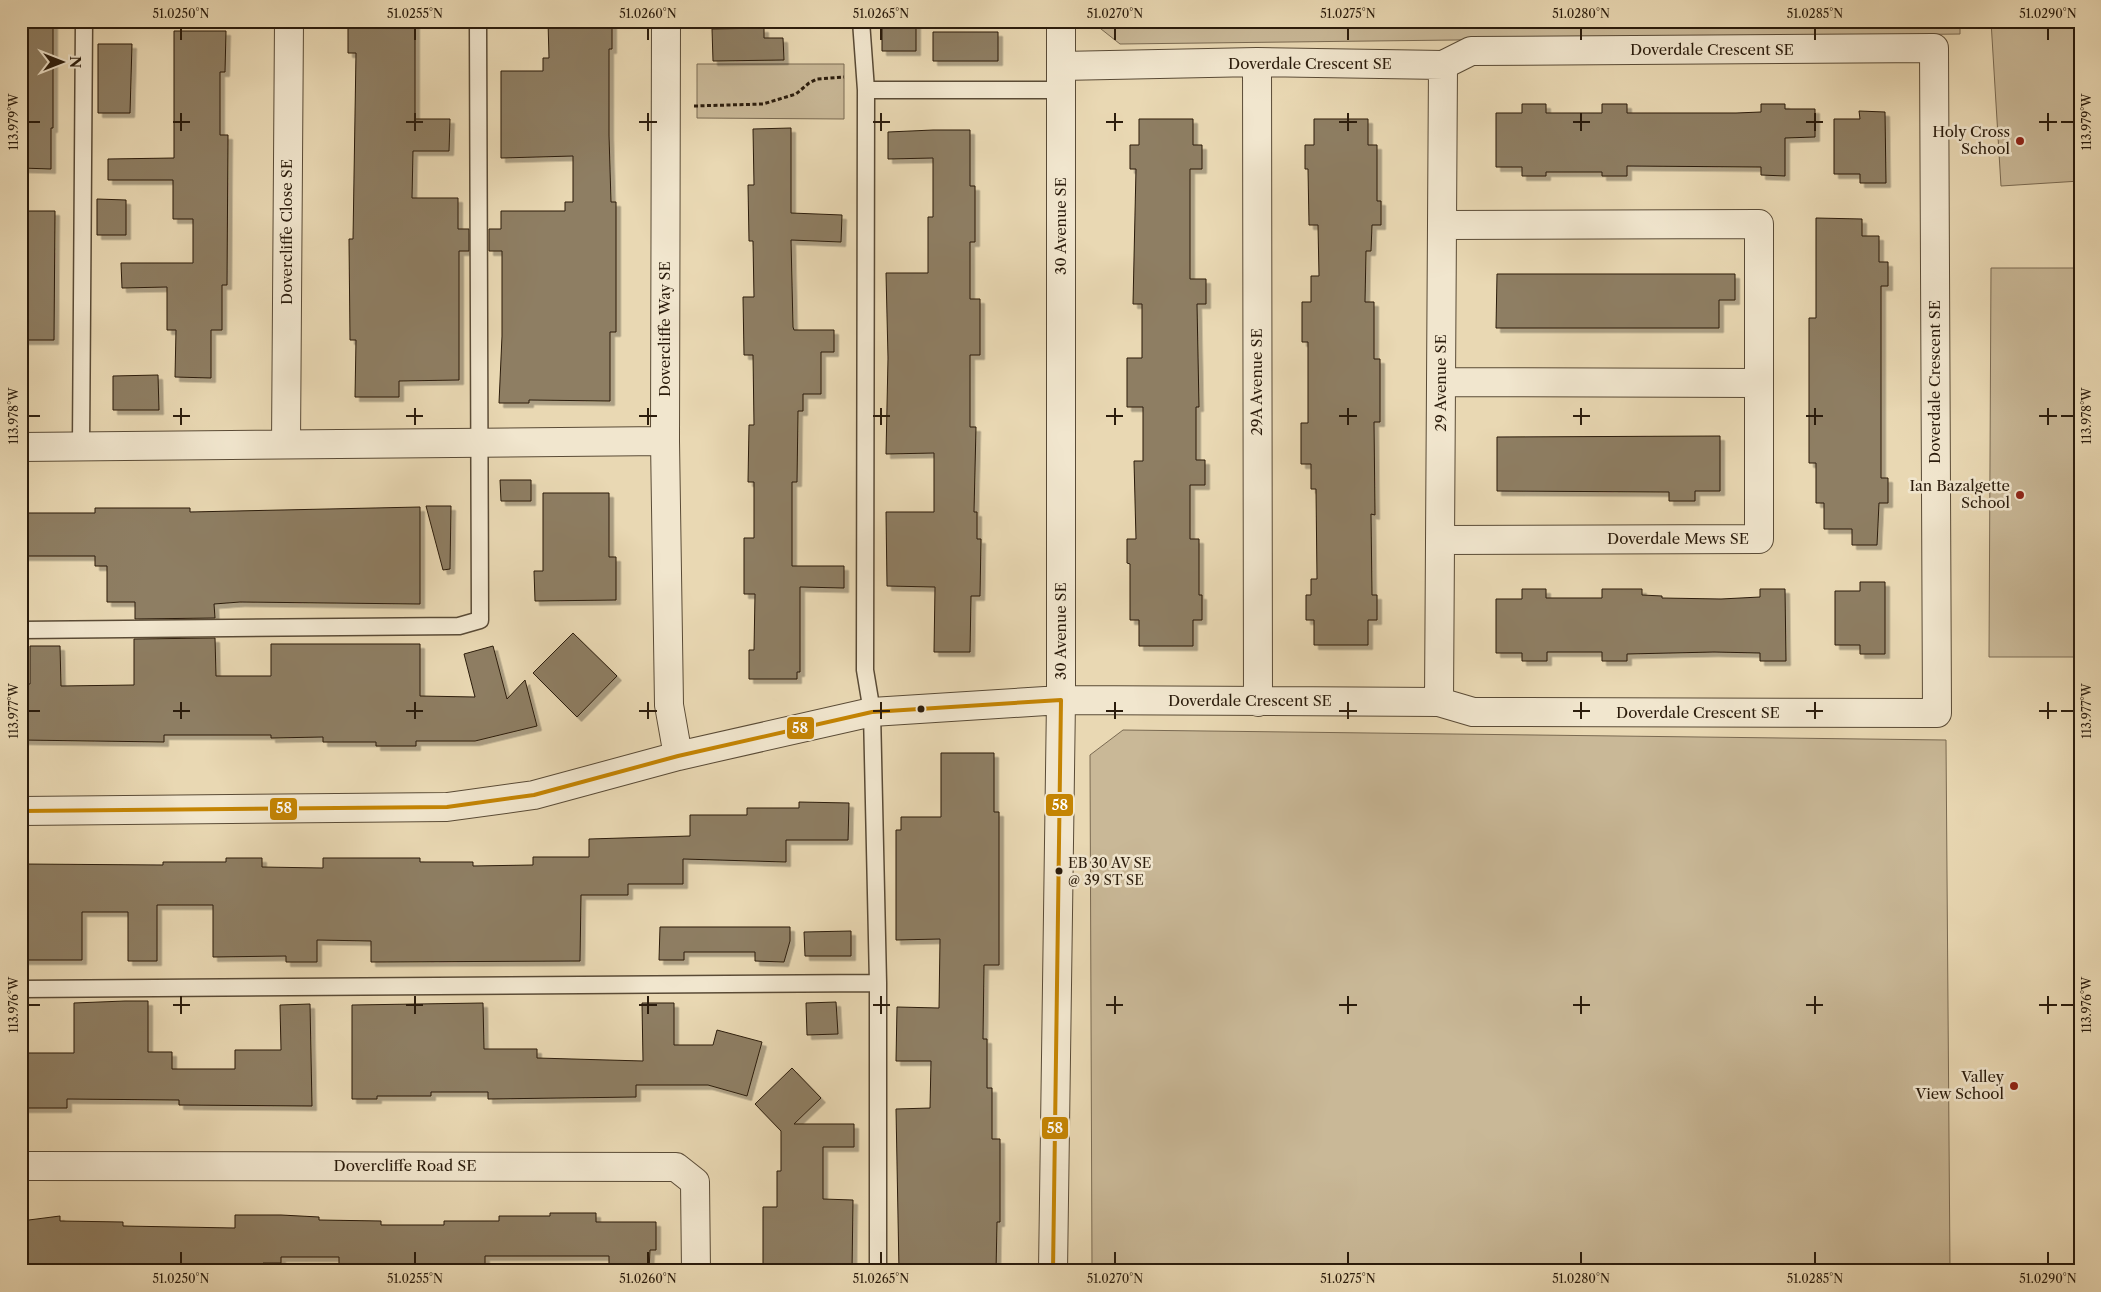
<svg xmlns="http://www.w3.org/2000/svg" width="2101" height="1292" font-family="'Libre Caslon Text',serif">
	<defs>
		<filter id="shadow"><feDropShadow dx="4.5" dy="4.5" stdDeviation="0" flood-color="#0004"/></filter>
	</defs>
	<rect width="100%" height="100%" fill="#e9d8b3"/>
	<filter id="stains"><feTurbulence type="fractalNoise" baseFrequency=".004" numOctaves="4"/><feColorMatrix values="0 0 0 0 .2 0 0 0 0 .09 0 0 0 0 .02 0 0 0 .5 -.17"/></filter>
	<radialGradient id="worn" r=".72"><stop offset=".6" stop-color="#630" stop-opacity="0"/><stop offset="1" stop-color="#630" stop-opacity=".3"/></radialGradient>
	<!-- green -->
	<path fill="#c9b897" stroke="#7a6a52" d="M 1096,21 L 1960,21 L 1960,34 L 1120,44 L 1096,25 Z
		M 1991,21 L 2080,21 L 2080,181 L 2001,186 Z
		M 697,64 L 844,64 L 844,119 L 697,118 Z
		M 1991,268 L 2080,268 L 2080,657 L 1989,657 Z
		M 1123,730 L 1946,740 L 1950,1271 L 1092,1271 L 1090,755 Z"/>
	<!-- building -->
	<path fill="#8e7e63" stroke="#2b1c0c" filter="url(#shadow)" d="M 21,21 L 53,21 L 53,128 L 51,128 L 51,169 L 21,168 Z
		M 348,21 L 415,21 L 415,119 L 450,119 L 449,151 L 413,151 L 412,198 L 458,198 L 458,229 L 469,229 L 469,251 L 459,251 L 459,380 L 399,381 L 399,397 L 355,397 L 356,340 L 350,340 L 349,239 L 353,239 L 356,53 L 348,53 Z
		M 548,21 L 612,21 L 612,49 L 609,49 L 609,135 L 611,202 L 616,202 L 616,332 L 610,332 L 610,401 L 529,400 L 529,403 L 499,403 L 502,336 L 502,251 L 489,251 L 489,229 L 501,229 L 501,211 L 565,211 L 565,202 L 573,202 L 573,156 L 501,158 L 501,71 L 543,71 L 543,58 L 549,58 Z
		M 882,21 L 916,21 L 916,51 L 882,51 Z
		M 764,28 L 764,38 L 783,38 L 784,60 L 713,61 L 712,29 Z
		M 174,31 L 226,31 L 225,72 L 220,72 L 220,135 L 228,135 L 227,285 L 222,285 L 222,330 L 211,330 L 211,378 L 175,377 L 176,330 L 167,330 L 167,287 L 122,288 L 121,263 L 193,263 L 193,219 L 173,219 L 173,180 L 108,180 L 108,159 L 174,158 Z
		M 933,32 L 998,32 L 998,61 L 933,61 Z
		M 98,44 L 132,44 L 130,113 L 98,113 Z
		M 1522,104 L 1546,104 L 1546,113 L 1602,113 L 1602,104 L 1627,104 L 1627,113 L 1736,113 L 1761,112 L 1761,104 L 1785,104 L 1785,109 L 1815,109 L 1815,137 L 1785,138 L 1785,176 L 1761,175 L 1761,167 L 1627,166 L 1627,176 L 1602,176 L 1602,172 L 1546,172 L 1546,176 L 1522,176 L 1522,167 L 1496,167 L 1496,113 L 1522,113 Z
		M 1859,111 L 1885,112 L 1886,183 L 1860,183 L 1860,174 L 1834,174 L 1834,119 L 1860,119 Z
		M 1139,119 L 1193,119 L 1193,145 L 1202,145 L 1202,169 L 1190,169 L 1190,279 L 1206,279 L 1206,304 L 1197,304 L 1199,407 L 1196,407 L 1196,460 L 1205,460 L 1205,485 L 1190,485 L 1190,539 L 1199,539 L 1199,595 L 1202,595 L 1202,620 L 1193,620 L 1193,646 L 1139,646 L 1139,620 L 1130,620 L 1130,564 L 1127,563 L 1127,539 L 1136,539 L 1134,461 L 1143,461 L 1143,407 L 1127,407 L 1127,358 L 1142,358 L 1142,304 L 1133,304 L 1136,169 L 1130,169 L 1130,145 L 1139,145 Z
		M 1314,119 L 1368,119 L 1368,145 L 1377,145 L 1377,201 L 1381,201 L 1381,225 L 1372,225 L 1371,251 L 1366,251 L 1365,302 L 1374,302 L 1374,359 L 1380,359 L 1380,422 L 1374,422 L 1375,515 L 1371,514 L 1372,595 L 1377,595 L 1377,620 L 1368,620 L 1368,645 L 1314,645 L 1314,620 L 1306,620 L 1306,595 L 1311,595 L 1311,579 L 1317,579 L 1316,489 L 1311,489 L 1311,464 L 1301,464 L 1301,423 L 1308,423 L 1308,342 L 1302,342 L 1302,302 L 1311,302 L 1311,276 L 1319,276 L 1318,225 L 1309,225 L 1308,169 L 1305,169 L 1305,145 L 1314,145 Z
		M 791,128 L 791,213 L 842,215 L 841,242 L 791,240 L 793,327 L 794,330 L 834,330 L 834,352 L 821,352 L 821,394 L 803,394 L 803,411 L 798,411 L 797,482 L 792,482 L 792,566 L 844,566 L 844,588 L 800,587 L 800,672 L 797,672 L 797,679 L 749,679 L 749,650 L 754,650 L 755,594 L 744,594 L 744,538 L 754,538 L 754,482 L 748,482 L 749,425 L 754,425 L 753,355 L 744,355 L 743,297 L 754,297 L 753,241 L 749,241 L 748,185 L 754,185 L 753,129 Z
		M 933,130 L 970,130 L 970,186 L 975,186 L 975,242 L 970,242 L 970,299 L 980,299 L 980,355 L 970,355 L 970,427 L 976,427 L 974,512 L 977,512 L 977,539 L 981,539 L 980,596 L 971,596 L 970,652 L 934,652 L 935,587 L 887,586 L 886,512 L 934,512 L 934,453 L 886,454 L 888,358 L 886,273 L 928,273 L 928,217 L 933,217 L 933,158 L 888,159 L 888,132 Z
		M 97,199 L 126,200 L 126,235 L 97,235 Z
		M 25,211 L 55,211 L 54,340 L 23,340 L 21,252 L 25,252 Z
		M 1816,218 L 1862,219 L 1862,236 L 1879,236 L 1879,262 L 1888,262 L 1888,286 L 1881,286 L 1881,478 L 1888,478 L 1888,503 L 1879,503 L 1877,545 L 1852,545 L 1852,529 L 1824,529 L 1824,503 L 1816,503 L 1816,463 L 1809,463 L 1809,318 L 1816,318 Z
		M 1497,274 L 1735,274 L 1735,300 L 1719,300 L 1719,328 L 1496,328 Z
		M 158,375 L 159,410 L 113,410 L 113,376 Z
		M 1720,436 L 1720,491 L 1695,491 L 1695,501 L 1669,501 L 1669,492 L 1497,491 L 1497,437 Z
		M 500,480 L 531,480 L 531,501 L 501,501 Z
		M 543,493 L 609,493 L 609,557 L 616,557 L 616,600 L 535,601 L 534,571 L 543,571 Z
		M 426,506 L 451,506 L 450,569 L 443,570 Z
		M 420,507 L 420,604 L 240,602 L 214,604 L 215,618 L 135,619 L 135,602 L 107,602 L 107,566 L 95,566 L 95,556 L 21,556 L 21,513 L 95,513 L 95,508 L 190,508 L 190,512 Z
		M 1860,582 L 1885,582 L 1885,654 L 1860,654 L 1860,645 L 1835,645 L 1835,591 L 1860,591 Z
		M 1522,589 L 1546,589 L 1546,598 L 1602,598 L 1602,589 L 1642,589 L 1642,595 L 1662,596 L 1662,598 L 1721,599 L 1760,597 L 1760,589 L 1785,589 L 1786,661 L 1760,661 L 1760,653 L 1714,652 L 1627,654 L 1627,661 L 1602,661 L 1602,652 L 1547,652 L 1547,661 L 1522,661 L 1522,653 L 1496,653 L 1496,599 L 1522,599 Z
		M 573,633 L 617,676 L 577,717 L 533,673 Z
		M 215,638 L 216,676 L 271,676 L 271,644 L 420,644 L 420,696 L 475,697 L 464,654 L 493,646 L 507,699 L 525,680 L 537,726 L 475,741 L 416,741 L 416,746 L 376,746 L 376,742 L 323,742 L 323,737 L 271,738 L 271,735 L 164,735 L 164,742 L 21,740 L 21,684 L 30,684 L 30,646 L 60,646 L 61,686 L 134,685 L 134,639 Z
		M 941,753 L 994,753 L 994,812 L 999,812 L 999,965 L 984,965 L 983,1039 L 987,1039 L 987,1088 L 992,1088 L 992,1139 L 1000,1139 L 1000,1222 L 997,1222 L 996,1271 L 899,1271 L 896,1109 L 930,1108 L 931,1061 L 896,1061 L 897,1007 L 939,1008 L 940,939 L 896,940 L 896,830 L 901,830 L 901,817 L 941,817 Z
		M 799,802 L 849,803 L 848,840 L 786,840 L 786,862 L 683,859 L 683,884 L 628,884 L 628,895 L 581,895 L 580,961 L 371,962 L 371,941 L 317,940 L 317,962 L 286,962 L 286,956 L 213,957 L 213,905 L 157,905 L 157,961 L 128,961 L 128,912 L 82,912 L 82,960 L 21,960 L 21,864 L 163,865 L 163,862 L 226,862 L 226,858 L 262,858 L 262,867 L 323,868 L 323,858 L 420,858 L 420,862 L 473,862 L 473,866 L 533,865 L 533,857 L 589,857 L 589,839 L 690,836 L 690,815 L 747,815 L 747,808 L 799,808 Z
		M 660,927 L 790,927 L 790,941 L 784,962 L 755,961 L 755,952 L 684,952 L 684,960 L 659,960 Z
		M 851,931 L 851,956 L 805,956 L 804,932 Z
		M 125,1001 L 148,1001 L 148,1052 L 172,1052 L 172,1069 L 235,1069 L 235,1050 L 281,1050 L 280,1005 L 310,1004 L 312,1106 L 179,1105 L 179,1100 L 67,1099 L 67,1108 L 24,1108 L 24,1053 L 74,1053 L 74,1003 Z
		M 836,1002 L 838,1034 L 807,1035 L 806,1003 Z
		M 483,1003 L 484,1049 L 537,1049 L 537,1058 L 643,1061 L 642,1003 L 674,1003 L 674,1045 L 713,1045 L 717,1030 L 762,1042 L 747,1096 L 708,1085 L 636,1085 L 636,1097 L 488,1099 L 488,1092 L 431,1092 L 431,1096 L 377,1096 L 377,1099 L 352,1099 L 352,1005 Z
		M 792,1068 L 821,1098 L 794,1124 L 854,1124 L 854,1147 L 823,1147 L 823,1199 L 853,1200 L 852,1271 L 763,1271 L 763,1207 L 777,1207 L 777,1171 L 781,1171 L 781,1131 L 755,1104 Z
		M 550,1213 L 596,1213 L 596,1222 L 656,1222 L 656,1250 L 650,1250 L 649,1271 L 609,1271 L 609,1256 L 485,1256 L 485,1271 L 444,1271 L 444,1265 L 380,1265 L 380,1271 L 339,1271 L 339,1257 L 281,1257 L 281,1263 L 263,1263 L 263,1271 L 182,1271 L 182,1265 L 66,1265 L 67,1271 L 27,1271 L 21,1225 L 21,1221 L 60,1216 L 60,1221 L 123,1222 L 123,1226 L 235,1228 L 235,1215 L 281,1215 L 319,1217 L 319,1220 L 381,1221 L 381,1225 L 444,1225 L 444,1221 L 499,1221 L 499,1216 L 550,1216 Z"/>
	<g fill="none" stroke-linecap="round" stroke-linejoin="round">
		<!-- lane casing -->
		<g stroke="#5a4b36" stroke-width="19">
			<path id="lane" d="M 861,21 L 866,90 L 865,670 L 872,712 L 878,983 L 878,1271
				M 866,90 L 1061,90
				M 81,446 L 84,21
				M 21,630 L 459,626 L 480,620 L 478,21
				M 21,989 L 878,983"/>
		</g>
		<!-- street casing -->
		<g stroke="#5a4b36" stroke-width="30">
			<path id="street" d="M 666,21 L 665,441 L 669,705 L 678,756
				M 1257,62 L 1258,702
				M 1441,382 L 1759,383
				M 286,444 L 289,21
				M 21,447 L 665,441
				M 1440,540 L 1759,539 L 1759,224 L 1442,225
				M 1439,702 L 1443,65
				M 21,811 L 447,807 L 534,795 L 678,756 L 872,712 L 1061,700 L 1439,702 L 1473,712 L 1937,713 L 1934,48 L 1471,51 L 1443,65 L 1257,62 L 1061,66
				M 21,1166 L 676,1167 L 695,1182 L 696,1271
				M 1053,1271 L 1061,700 L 1061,21"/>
		</g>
		<!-- path -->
		<path stroke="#2b1c0c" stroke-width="3" stroke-dasharray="4 2.5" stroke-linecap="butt" d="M 694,106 L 763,104 L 796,94 L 809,83 L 817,79 L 844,77"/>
		<!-- lane -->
		<use href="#lane" stroke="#f1e6ce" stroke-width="16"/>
		<!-- street -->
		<use href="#street" stroke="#f1e6ce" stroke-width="28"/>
		<!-- bus-1 casing -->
		<g stroke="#f1e6ce" stroke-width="8">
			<path id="bus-1" d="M 21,811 L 447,807 L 534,795 L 678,756 L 872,712 L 1061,700
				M 1053,1271 L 1061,700"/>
		</g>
		<!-- bus-1 -->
		<use href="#bus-1" stroke="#c48403" stroke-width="4"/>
	</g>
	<!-- ticks -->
	<path fill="none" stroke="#2b1c0c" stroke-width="2" d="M 181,28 L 181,40M 415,28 L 415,40M 648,28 L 648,40M 881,28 L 881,40M 1115,28 L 1115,40M 1348,28 L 1348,40M 1581,28 L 1581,40M 1815,28 L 1815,40M 2048,28 L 2048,40M 181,113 L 181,131M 415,113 L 415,131M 648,113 L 648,131M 881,113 L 881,131M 1115,113 L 1115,131M 1348,113 L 1348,131M 1581,113 L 1581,131M 1815,113 L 1815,131M 2048,113 L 2048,131M 28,122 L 40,122M 173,122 L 190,122M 406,122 L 423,122M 639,122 L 657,122M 873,122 L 890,122M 1106,122 L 1123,122M 1339,122 L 1357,122M 1573,122 L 1590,122M 1806,122 L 1823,122M 2039,122 L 2057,122M 2061,122 L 2074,122M 181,408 L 181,425M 415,408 L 415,425M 648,408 L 648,425M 881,408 L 881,425M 1115,408 L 1115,425M 1348,408 L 1348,425M 1581,408 L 1581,425M 1815,408 L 1815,425M 2048,408 L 2048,425M 28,416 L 40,416M 173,416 L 190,416M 406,416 L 423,416M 639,416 L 657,416M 873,416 L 890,416M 1106,416 L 1123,416M 1339,416 L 1357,416M 1573,416 L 1590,416M 1806,416 L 1823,416M 2039,416 L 2057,416M 2061,416 L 2074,416M 181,702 L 181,719M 415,702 L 415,719M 648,702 L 648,719M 881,702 L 881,719M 1115,702 L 1115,719M 1348,702 L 1348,719M 1581,702 L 1581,719M 1815,702 L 1815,719M 2048,702 L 2048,719M 28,711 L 40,711M 173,711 L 190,711M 406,711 L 423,711M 639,711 L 657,711M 873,711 L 890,711M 1106,711 L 1123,711M 1339,711 L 1357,711M 1573,711 L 1590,711M 1806,711 L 1823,711M 2039,711 L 2057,711M 2061,711 L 2074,711M 181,996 L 181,1014M 415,996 L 415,1014M 648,996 L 648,1014M 881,996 L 881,1014M 1115,996 L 1115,1014M 1348,996 L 1348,1014M 1581,996 L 1581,1014M 1815,996 L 1815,1014M 2048,996 L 2048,1014M 28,1005 L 40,1005M 173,1005 L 190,1005M 406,1005 L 423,1005M 639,1005 L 657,1005M 873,1005 L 890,1005M 1106,1005 L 1123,1005M 1339,1005 L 1357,1005M 1573,1005 L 1590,1005M 1806,1005 L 1823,1005M 2039,1005 L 2057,1005M 2061,1005 L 2074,1005M 181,1252 L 181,1264M 415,1252 L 415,1264M 648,1252 L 648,1264M 881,1252 L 881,1264M 1115,1252 L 1115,1264M 1348,1252 L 1348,1264M 1581,1252 L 1581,1264M 1815,1252 L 1815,1264M 2048,1252 L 2048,1264"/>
	<!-- markers -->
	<g fill="#8f2418" stroke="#f1e6ce" stroke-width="2">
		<circle cx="2020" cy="141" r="5"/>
		<circle cx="2020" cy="495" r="5"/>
		<circle cx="2014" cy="1086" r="5"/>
	</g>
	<g fill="#2b1c0c" stroke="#f1e6ce" stroke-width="2">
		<circle cx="921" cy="709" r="4.5"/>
		<circle cx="1059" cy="871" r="4.5"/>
	</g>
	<g text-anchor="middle" stroke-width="5" stroke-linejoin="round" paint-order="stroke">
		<!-- bus labels -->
		<g font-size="14" fill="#2b1c0c" stroke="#f1e6ce" text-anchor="start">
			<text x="1068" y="868">EB 30 AV SE<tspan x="1068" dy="17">@ 39 ST SE</tspan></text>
		</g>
		<!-- street labels -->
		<g font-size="15" fill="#2b1c0c" stroke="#f1e6ce">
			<text x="1712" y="55">Doverdale Crescent SE</text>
			<text x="1310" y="69">Doverdale Crescent SE</text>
			<text transform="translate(1061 226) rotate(-90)" y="5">30 Avenue SE</text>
			<text transform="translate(287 232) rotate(-90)" y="5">Dovercliffe Close SE</text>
			<text transform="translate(665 329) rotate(-90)" y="5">Dovercliffe Way SE</text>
			<text transform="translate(1257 382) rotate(-90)" y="5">29A Avenue SE</text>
			<text transform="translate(1935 382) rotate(-90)" y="5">Doverdale Crescent SE</text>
			<text transform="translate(1441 383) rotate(-90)" y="5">29 Avenue SE</text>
			<text x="1678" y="544">Doverdale Mews SE</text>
			<text transform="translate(1061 631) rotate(-90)" y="5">30 Avenue SE</text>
			<text x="1250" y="706">Doverdale Crescent SE</text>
			<text x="1698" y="718">Doverdale Crescent SE</text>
			<text x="405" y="1171">Dovercliffe Road SE</text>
		</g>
		<!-- poi labels -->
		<g font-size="15" fill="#2b1c0c" stroke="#f1e6ce" text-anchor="end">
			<text x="2010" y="137">Holy Cross<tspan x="2010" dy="17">School</tspan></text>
			<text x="2010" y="491">Ian Bazalgette<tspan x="2010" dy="17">School</tspan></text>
			<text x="2004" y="1082">Valley<tspan x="2004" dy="17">View School</tspan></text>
		</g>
	</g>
	<g stroke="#f1e6ce" stroke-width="2">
		<rect x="786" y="716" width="29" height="24" rx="5" fill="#c48403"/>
		<rect x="1045" y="793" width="29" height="24" rx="5" fill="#c48403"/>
		<rect x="269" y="797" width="29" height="24" rx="5" fill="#c48403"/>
		<rect x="1041" y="1116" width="28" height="24" rx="5" fill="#c48403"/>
	</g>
	<g font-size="14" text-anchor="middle" font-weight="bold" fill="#fff">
		<text x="800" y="733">58</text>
		<text x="1060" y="810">58</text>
		<text x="284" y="813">58</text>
		<text x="1055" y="1133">58</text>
	</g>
	<!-- margin -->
	<rect width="2101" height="1292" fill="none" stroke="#e9d8b3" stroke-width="55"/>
	<!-- north arrow -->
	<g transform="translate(62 62) rotate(90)" stroke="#f1e6ce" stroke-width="4" paint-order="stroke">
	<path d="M0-4L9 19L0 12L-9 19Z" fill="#2b1c0c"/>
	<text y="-8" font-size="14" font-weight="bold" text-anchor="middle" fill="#2b1c0c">N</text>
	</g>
	<rect x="28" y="28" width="2046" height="1236" fill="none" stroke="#2b1c0c" stroke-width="2"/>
	<g font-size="12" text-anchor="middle" fill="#2b1c0c">
		<text x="181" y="18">51.0250°N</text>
		<text x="415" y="18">51.0255°N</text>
		<text x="648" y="18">51.0260°N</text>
		<text x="881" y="18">51.0265°N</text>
		<text x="1115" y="18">51.0270°N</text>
		<text x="1348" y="18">51.0275°N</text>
		<text x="1581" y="18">51.0280°N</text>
		<text x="1815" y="18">51.0285°N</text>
		<text x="2048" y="18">51.0290°N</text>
		<text transform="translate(2087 122) rotate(-90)" y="4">113.979°W</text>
		<text transform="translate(14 122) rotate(-90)" y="4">113.979°W</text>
		<text transform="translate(2087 416) rotate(-90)" y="4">113.978°W</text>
		<text transform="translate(14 416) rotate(-90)" y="4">113.978°W</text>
		<text transform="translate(2087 711) rotate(-90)" y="4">113.977°W</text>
		<text transform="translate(14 711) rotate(-90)" y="4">113.977°W</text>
		<text transform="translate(2087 1005) rotate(-90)" y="4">113.976°W</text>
		<text transform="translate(14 1005) rotate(-90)" y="4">113.976°W</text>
		<text x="181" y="1283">51.0250°N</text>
		<text x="415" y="1283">51.0255°N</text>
		<text x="648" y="1283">51.0260°N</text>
		<text x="881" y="1283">51.0265°N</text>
		<text x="1115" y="1283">51.0270°N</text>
		<text x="1348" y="1283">51.0275°N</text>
		<text x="1581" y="1283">51.0280°N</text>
		<text x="1815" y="1283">51.0285°N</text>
		<text x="2048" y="1283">51.0290°N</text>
	</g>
	<rect width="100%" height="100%" filter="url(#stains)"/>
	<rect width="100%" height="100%" fill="url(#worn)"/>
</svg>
